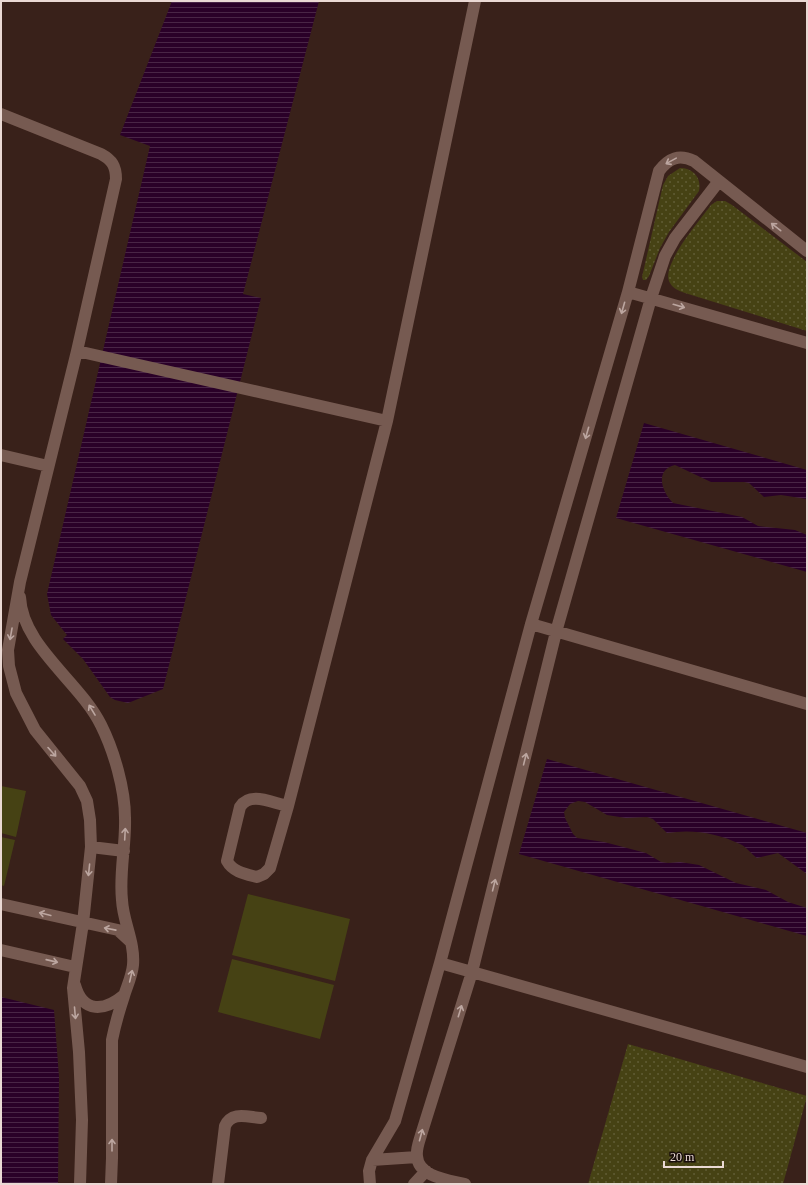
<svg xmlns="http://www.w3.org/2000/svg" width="808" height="1185" font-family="'Times New Roman',serif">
	<defs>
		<pattern id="green-dots" width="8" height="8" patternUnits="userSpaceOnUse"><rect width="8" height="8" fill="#464214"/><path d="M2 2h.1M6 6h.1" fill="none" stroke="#615d35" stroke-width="1.8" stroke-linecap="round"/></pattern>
		<pattern id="water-rules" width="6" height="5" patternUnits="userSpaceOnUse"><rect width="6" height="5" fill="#2a0028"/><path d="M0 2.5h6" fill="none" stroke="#492546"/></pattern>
	</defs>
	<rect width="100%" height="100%" fill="#39211a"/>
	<!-- green -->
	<path fill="url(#green-dots)" d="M 680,168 C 693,168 702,178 699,191 L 669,232 L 660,248 L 649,276 L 646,280 L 643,280 L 642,277 L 663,185 L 668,176 Z
		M 717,201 L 725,201 L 732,205 L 807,262 L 807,331 L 685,293 C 680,291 673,289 670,283 C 659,267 701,219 711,205 Z
		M 628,1044 L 807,1096 L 783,1184 L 588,1184 Z"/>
	<!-- pitch -->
	<path fill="#464214" d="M 1,786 L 26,791 L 16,837 L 1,833 Z
		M 1,837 L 15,840 L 4,886 L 1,885 Z
		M 248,894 L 350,919 L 335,981 L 232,955 Z
		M 232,959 L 334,985 L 320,1039 L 218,1012 Z"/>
	<!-- water -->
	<path fill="url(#water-rules)" d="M 172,1 L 319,1 L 243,294 L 261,298 L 163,689 L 128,703 L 115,700 L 110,697 L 83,659 L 63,639 L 67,635 L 51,615 L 47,594 L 150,146 L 120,135 Z
		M 644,423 L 807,470 L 807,499 L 781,495 L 764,497 L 749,483 L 744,482 L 711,482 L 675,465 C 654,470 662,492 673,503 L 742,517 L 758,526 L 795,530 L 807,535 L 807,572 L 616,518 Z
		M 547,759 L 807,833 L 807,874 L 778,853 L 757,858 C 751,854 747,847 740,844 C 717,833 692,829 667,833 L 653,819 L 647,817 L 626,818 L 607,815 L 585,802 L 578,801 L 570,804 L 564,812 L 565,818 L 573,834 L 577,838 L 604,842 L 646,853 L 661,862 L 668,863 L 680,862 L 699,865 L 736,883 L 766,890 L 788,902 L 807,908 L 807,936 L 519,854 Z
		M 1,997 L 54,1010 L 59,1077 L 58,1184 L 1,1184 Z"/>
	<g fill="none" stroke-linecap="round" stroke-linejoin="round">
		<!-- minor -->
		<path stroke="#765a51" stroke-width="12" d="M 1,114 L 101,154 C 112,160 116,166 116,179 L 77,351 L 20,582 L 8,650 L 9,666 L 16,693 L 35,730 L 80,786 L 87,801 L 90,820 L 91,847 L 83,923 L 73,988 L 79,1052 L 82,1120 L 80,1184
			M 628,292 L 807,343
			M 77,351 L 387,421
			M 1,455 L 48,466
			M 20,597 C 22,646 80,682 101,725 C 114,751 125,789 125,818 C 126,845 119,873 122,900 C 123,922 135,942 133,965 C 132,976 127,986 124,996 C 119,1011 115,1025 112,1040 L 112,1158 L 111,1184
			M 531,624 L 807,704
			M 288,806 C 272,803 250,791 240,807 L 227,861 C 233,872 245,874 257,877 L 264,874 L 270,868 L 288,806 L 387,421 L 475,1
			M 91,847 L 124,851
			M 1,904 L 118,930 L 131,942
			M 1,950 L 75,967
			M 440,963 L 807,1067
			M 75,985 C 83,1014 105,1011 124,995
			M 372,1160 L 417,1157
			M 218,1184 L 225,1126 C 232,1111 247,1117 261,1118
			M 370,1184 L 369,1171 L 372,1160 L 395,1121 L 440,963 L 531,624 L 628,292 L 659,171 C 669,158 679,154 694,161 L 807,251
			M 414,1184 L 426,1171
			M 465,1184 C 449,1180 418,1177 417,1156 C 416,1149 419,1142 421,1135 L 472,972 L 556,632 L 651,298 L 665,256 L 675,238 L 719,181"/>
	</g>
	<!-- one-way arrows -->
	<defs><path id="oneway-shaft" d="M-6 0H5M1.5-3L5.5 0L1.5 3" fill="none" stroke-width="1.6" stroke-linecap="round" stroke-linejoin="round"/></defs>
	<g stroke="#bca6a0">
		<use href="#oneway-shaft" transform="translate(671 161) rotate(151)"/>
		<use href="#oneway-shaft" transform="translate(776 227) rotate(-142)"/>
		<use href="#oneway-shaft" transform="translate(679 306) rotate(16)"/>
		<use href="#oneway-shaft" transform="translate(623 308) rotate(106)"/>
		<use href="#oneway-shaft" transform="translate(587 433) rotate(106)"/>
		<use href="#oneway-shaft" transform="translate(11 634) rotate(100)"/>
		<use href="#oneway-shaft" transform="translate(92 710) rotate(-121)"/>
		<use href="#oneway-shaft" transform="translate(52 752) rotate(48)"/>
		<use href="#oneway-shaft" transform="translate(525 759) rotate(-76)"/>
		<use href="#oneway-shaft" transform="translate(125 834) rotate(-87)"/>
		<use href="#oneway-shaft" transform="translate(89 870) rotate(96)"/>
		<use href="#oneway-shaft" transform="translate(494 885) rotate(-76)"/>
		<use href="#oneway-shaft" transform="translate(45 914) rotate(-166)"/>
		<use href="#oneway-shaft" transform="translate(110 929) rotate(-169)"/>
		<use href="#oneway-shaft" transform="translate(52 961) rotate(13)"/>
		<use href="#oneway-shaft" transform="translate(131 976) rotate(-77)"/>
		<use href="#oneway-shaft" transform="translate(460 1011) rotate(-73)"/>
		<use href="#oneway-shaft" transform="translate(75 1013) rotate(85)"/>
		<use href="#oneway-shaft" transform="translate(421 1135) rotate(-75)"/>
		<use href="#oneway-shaft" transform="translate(112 1145) rotate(-90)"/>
	</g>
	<!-- border -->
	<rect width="808" height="1185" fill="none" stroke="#ead9d4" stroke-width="4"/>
	<!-- scale -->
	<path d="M664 1161v6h59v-6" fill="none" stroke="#ead9d4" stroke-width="2"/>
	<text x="670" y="1161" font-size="12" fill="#ead9d4" stroke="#190e0b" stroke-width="3" paint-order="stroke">20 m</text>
</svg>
